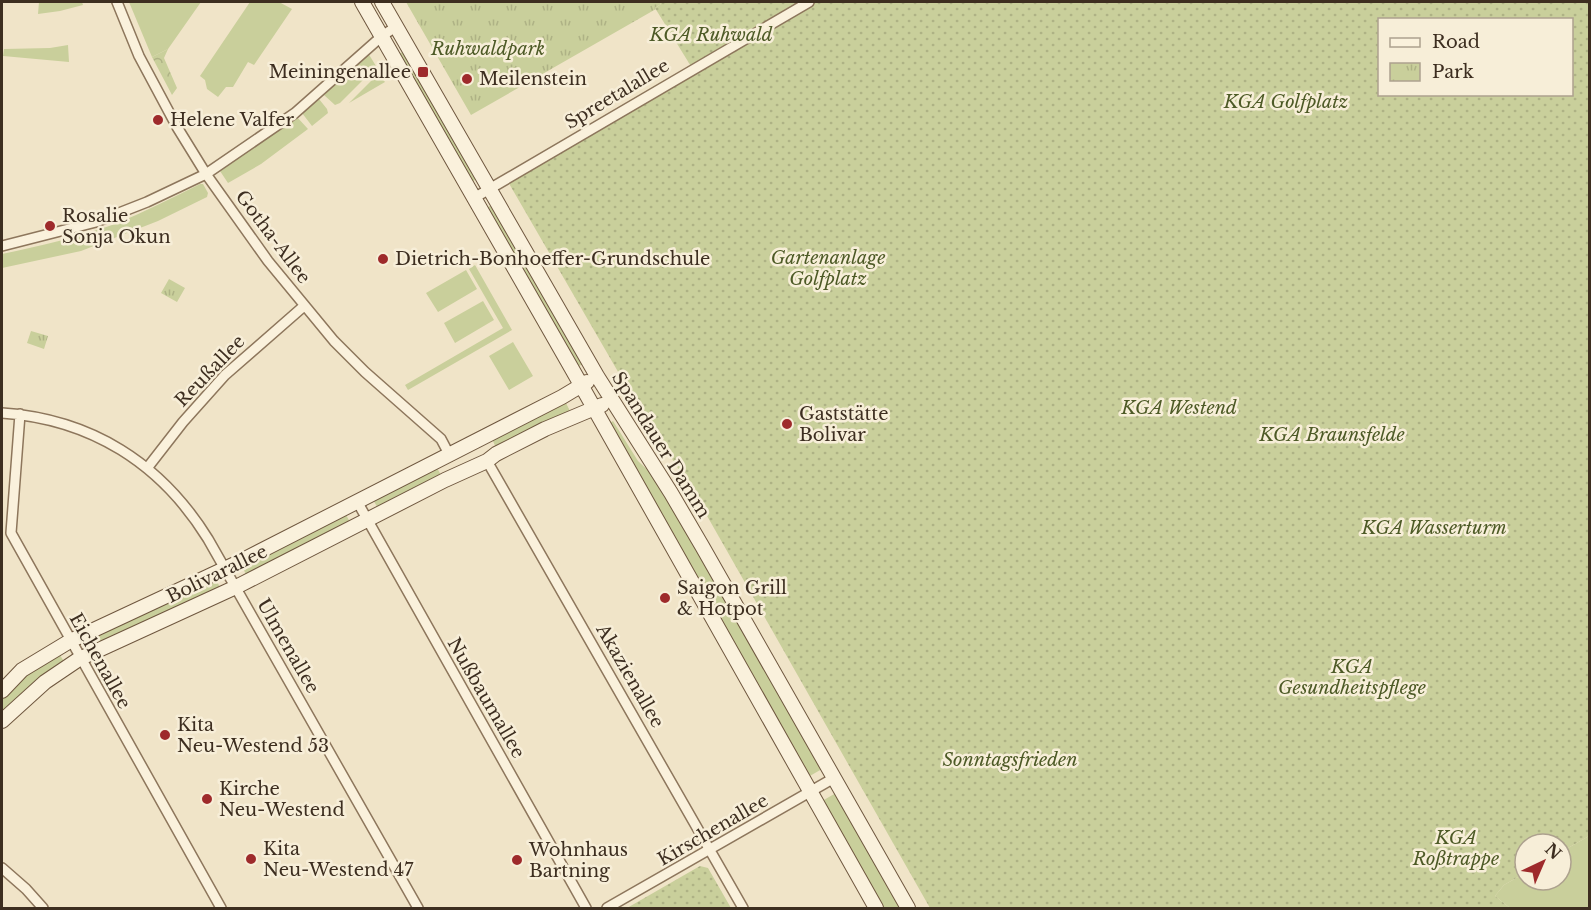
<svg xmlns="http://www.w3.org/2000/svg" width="1591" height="910" font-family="'Libre Baskerville',serif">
	<defs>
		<pattern id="forest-crowns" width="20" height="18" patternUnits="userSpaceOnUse" patternTransform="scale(1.5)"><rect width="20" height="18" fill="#c9cf9b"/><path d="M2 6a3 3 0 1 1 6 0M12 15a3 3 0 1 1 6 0" fill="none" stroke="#aeb285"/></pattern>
		<pattern id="park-tufts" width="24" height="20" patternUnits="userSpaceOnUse" patternTransform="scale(1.5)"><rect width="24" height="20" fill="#c9cf9b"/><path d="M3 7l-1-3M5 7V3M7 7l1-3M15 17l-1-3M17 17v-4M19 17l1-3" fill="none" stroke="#aeb285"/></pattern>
		<pattern id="garden-dots" width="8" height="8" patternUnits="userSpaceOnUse" patternTransform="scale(1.5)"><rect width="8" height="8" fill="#c9cf9b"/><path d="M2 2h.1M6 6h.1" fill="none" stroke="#aeb285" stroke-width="1.8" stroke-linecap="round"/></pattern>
	</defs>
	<rect width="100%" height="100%" fill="#f0e4c8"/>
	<!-- grass -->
	<path fill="#c9cf9b" d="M 39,2 L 82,2 L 83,5 L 60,11 L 38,14 Z
		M 129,2 L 201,2 L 168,49 L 152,57 Z
		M 250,2 L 279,2 L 292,9 L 254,65 L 248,62 L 233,87 L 226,87 L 218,97 L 207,89 L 205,80 L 200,76 Z
		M 68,45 L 69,62 L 3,56 L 4,49 L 50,48 Z
		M 404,51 L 477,179 L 471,182 L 399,54 Z
		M 368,53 L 376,66 L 374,69 L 340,103 L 335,105 L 324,95 Z
		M 379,74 L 385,82 L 349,103 L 376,76 Z
		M 319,99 L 327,109 L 328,113 L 312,126 L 302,113 Z
		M 297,117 L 308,129 L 261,164 L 228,183 L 220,171 Z
		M 200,184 L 203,184 L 208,193 L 207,197 L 158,221 L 81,251 L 2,268 L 2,254 C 40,246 78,237 115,224 C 144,212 172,198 200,184 Z
		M 492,205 L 583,364 L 577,367 L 486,208 Z
		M 475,265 L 512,330 L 408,390 L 405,385 L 503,328 L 469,269 Z
		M 466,270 L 477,289 L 438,312 L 426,293 Z
		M 483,301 L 494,320 L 455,343 L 444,323 Z
		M 513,342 L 533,376 L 509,390 L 489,356 Z
		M 565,401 L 571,413 L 497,450 L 492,439 Z
		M 613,421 L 638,461 L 655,477 L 822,769 L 808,777 L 608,424 Z
		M 436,466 L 442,477 L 379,510 L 372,498 Z
		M 345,513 L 351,524 L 247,576 L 241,565 Z
		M 215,578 L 221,589 L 92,649 L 86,637 Z
		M 58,652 L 65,663 L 2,716 L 2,697 L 25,675 Z
		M 836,793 L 901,908 L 883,908 L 822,801 Z
		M 1589,836 L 1589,908 L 1510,908 L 1495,896 L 1504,885 L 1525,873 L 1525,880 L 1561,880 L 1561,852 Z"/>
	<!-- forest -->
	<path fill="url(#forest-crowns)" d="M 168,49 L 164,58 L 177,88 L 172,95 L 152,57 Z"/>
	<!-- park -->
	<path fill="url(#park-tufts)" d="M 406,2 L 659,2 L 661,4 L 655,8 L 656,9 L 471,115 Z
		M 169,279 L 185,288 L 177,302 L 161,293 Z
		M 31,331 L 48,336 L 44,349 L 27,343 Z"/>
	<!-- garden -->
	<path fill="url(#garden-dots)" fill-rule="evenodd" d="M 659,2 L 1589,2 L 1589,836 L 1561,852 L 1561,844 L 1525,844 L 1525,873 L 1504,885 L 1495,896 L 1510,908 L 930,908 L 698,500 L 628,389 L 507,180 L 692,68 L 655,8 L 661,4 ZM 1380,20 L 1572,20 L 1572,94 L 1380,94 Z
		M 700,866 L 708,868 L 731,908 L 627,908 Z"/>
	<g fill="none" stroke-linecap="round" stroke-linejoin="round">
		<!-- street casing -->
		<g stroke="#8d765c" stroke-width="12">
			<path id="street" d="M 117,2 L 139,56 L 177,127 L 206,174 L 268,261 L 334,341 L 365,372 L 441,439 L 450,456
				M 474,198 L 809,2
				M 2,246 L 96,222 L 147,202 L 206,174 L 295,113 L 382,36 L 397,26
				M 2,413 C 91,419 161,463 208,539 L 418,908
				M 20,414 L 11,533 L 221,908
				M 487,461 L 743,908
				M 148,467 L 183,422 L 225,375 L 304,306
				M 358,503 L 586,908
				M 2,868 L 26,889 L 43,908
				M 607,908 L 834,778"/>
		</g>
		<!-- secondary casing -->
		<g stroke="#6f573f" stroke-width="16">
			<path id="secondary" d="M 362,2 L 572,369 L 876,908
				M 382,2 L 597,376 L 671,493 L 702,546 L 908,908
				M 2,691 L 22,670 L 70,641 L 237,563 L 562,397 L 587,382
				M 2,721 L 45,682 L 79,659 L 236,587 L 445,480 L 487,461 L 496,454 L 545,429 L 602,405"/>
		</g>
		<!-- street -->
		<use href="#street" stroke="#faf1dc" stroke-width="9"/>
		<!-- secondary -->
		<use href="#secondary" stroke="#faf1dc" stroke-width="14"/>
	</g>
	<!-- markers -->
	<g fill="#9e2a2b" stroke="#f7eed8" stroke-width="2">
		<rect x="417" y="66" width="12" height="12" rx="3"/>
		<circle cx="467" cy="79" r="6"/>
		<circle cx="158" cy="120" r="6"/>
		<circle cx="50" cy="226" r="6"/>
		<circle cx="383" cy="259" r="6"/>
		<circle cx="787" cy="424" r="6"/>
		<circle cx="665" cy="598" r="6"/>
		<circle cx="165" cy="735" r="6"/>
		<circle cx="207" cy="799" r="6"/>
		<circle cx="251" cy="859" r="6"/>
		<circle cx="517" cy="860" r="6"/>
	</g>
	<g text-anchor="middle" stroke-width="5" stroke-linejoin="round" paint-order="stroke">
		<!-- park labels -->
		<g font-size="18" font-style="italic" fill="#4d5a26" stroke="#f7eed8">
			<text x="711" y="41">KGA Ruhwald</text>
			<text x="488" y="55">Ruhwaldpark</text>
			<text x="1286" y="108">KGA Golfplatz</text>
			<text x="828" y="264">Gartenanlage<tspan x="828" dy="21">Golfplatz</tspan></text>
			<text x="1179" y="414">KGA Westend</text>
			<text x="1332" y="441">KGA Braunsfelde</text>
			<text x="1434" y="534">KGA Wasserturm</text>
			<text x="1352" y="673">KGA<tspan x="1352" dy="21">Gesundheitspflege</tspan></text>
			<text x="1010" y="766">Sonntagsfrieden</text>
			<text x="1456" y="844">KGA<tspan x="1456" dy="21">Roßtrappe</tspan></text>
		</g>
		<!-- poi labels -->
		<g font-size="18" fill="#3d2e20" stroke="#f7eed8" text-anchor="start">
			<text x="411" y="78" text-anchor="end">Meiningenallee</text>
			<text x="479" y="85">Meilenstein</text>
			<text x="170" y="126">Helene Valfer</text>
			<text x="62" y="222">Rosalie<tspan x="62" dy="21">Sonja Okun</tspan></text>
			<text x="395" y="265">Dietrich-Bonhoeffer-Grundschule</text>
			<text x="799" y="420">Gaststätte<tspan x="799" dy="21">Bolivar</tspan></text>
			<text x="677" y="594">Saigon Grill<tspan x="677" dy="21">&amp; Hotpot</tspan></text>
			<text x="177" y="731">Kita<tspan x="177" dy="21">Neu-Westend 53</tspan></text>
			<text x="219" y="795">Kirche<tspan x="219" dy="21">Neu-Westend</tspan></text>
			<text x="263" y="855">Kita<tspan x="263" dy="21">Neu-Westend 47</tspan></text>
			<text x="529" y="856">Wohnhaus<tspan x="529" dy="21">Bartning</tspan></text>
		</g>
		<!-- street labels -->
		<g font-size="18" fill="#3d2e20" stroke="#f7eed8">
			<text transform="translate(617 94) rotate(-31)" y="6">Spreetalallee</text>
			<text transform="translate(273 237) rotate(53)" y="6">Gotha-Allee</text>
			<text transform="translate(210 371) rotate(-46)" y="6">Reußallee</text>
			<text transform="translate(661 445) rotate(58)" y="6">Spandauer Damm</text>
			<text transform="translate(217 574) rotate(-26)" y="6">Bolivarallee</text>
			<text transform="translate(288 646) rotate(60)" y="6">Ulmenallee</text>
			<text transform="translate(100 661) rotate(61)" y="6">Eichenallee</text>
			<text transform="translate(630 676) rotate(60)" y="6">Akazienallee</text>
			<text transform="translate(486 698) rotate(60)" y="6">Nußbaumallee</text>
			<text transform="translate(713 830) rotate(-30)" y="6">Kirschenallee</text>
		</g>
	</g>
	<!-- border -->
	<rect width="1591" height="910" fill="none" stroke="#3d2e20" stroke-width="6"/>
	<!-- legend -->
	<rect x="1378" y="18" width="195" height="78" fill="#f7eed8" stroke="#ada18e" stroke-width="1.5"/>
	<rect x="1390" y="38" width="30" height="9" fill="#faf1dc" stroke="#ada18e" stroke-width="1.5"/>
	<text x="1432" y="48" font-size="18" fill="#3d2e20">Road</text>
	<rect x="1390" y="63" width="30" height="18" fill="url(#park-tufts)" stroke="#ada18e" stroke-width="1.5"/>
	<text x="1432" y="78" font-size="18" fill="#3d2e20">Park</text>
	<!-- north arrow -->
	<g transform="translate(1543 862) rotate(44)"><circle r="28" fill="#f7eed8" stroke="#ada18e" stroke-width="1.5"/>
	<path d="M0-4.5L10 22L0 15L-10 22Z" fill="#9e2a2b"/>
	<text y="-9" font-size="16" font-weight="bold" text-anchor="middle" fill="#3d2e20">N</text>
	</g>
</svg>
